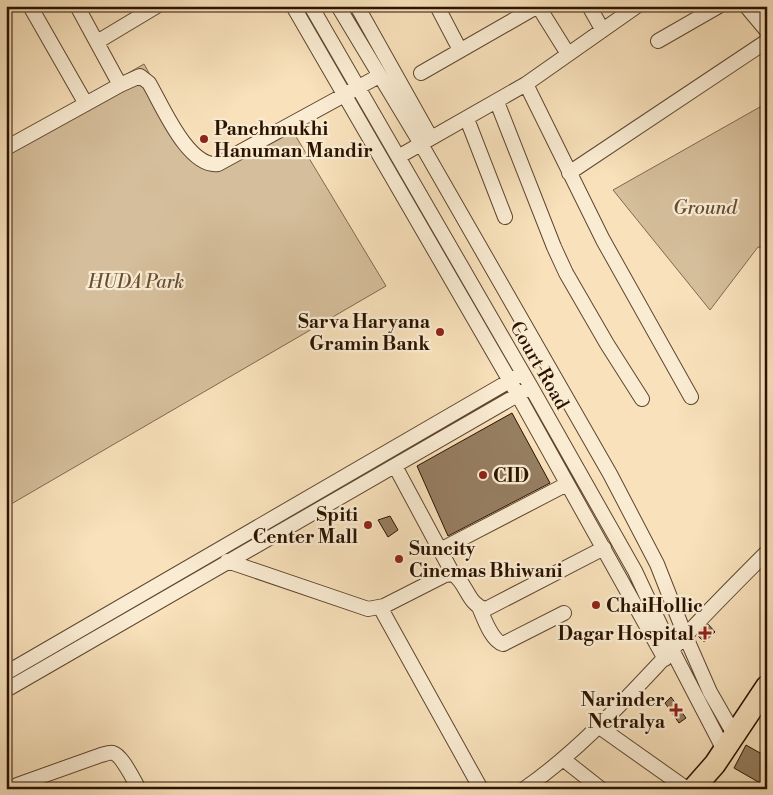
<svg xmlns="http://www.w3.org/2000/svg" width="773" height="795" font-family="'Libre Bodoni',serif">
	<rect width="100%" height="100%" fill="#f8e1bb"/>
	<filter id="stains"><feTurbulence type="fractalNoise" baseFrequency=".004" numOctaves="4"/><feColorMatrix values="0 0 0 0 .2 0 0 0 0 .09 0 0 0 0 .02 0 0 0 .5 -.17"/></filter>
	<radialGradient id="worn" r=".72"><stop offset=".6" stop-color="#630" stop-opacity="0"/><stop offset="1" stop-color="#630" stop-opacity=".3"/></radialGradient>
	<!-- green -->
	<path fill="#d5be9b" stroke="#80684e" d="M 144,64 L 202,168 L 286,120 L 386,286 L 6,507 L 6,143 Z
		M 767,103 L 767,248 L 758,247 L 710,310 L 613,190 Z"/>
	<!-- building -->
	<path fill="#967e61" stroke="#2b1300" d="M 512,413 L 550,483 L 448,536 L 417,466 Z
		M 390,516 L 398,530 L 388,537 L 378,520 Z
		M 708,624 L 715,632 L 704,642 L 698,636 Z
		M 671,697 L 686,718 L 679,723 L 665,703 Z
		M 746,745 L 767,757 L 767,787 L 734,768 Z"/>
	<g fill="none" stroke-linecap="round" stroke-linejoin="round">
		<!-- minor casing -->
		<g stroke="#5e462f" stroke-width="16">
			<path id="minor" d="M 30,6 L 86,104
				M 77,6 L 120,85
				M 293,6 L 510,381 L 665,659
				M 311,6 L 531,387 L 635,571 L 672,650 L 724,750
				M 338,6 L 421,144 L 610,474 L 657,564 L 685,635 L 710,692 L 734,734
				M 357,6 L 431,138
				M 437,6 L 460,50
				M 538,6 L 568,54
				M 589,6 L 602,29
				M 746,6 L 767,31
				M 658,41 L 719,6
				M 97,42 L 157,6
				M 421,73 L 538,6
				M 526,84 L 603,240 L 691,397
				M 497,102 L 554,247 L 566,273 L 607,344 L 642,399
				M 467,119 L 505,217
				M 6,148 L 120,85 L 140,76 L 149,83 C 162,105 188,168 218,164 L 379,76
				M 398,157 L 526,84 L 637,6
				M 569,173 L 767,41
				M 395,466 L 453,574
				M 440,550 L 567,484
				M 227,561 L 368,609 L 384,606 L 445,575 L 453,574 C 467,583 468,606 486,609 L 604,548
				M 380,607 L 481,789
				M 479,607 C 484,618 491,640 503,644 L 564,613
				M 6,673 L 518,376
				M 6,690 L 526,390
				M 598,726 L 687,789
				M 563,759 L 601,789
				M 17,785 L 101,755 C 105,754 110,752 113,753 C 122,755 134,781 139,789
				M 524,789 C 586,746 635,688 687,634 C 713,606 740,579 767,552"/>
		</g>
		<!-- highway casing -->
		<g stroke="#2b1300" stroke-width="24">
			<path id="highway" d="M 693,789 L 715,764 L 767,686"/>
		</g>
		<!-- minor -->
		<use href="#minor" stroke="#faecd3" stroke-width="14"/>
		<!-- highway -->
		<use href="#highway" stroke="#f8e1bb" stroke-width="21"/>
	</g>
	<!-- markers -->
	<g fill="#8f2418" stroke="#faecd3" stroke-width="2">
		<circle cx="204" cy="139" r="5"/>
		<circle cx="440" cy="332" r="5"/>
		<circle cx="483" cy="475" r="5"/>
		<circle cx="368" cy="525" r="5"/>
		<circle cx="399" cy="559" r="5"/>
		<circle cx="596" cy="605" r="5"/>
		<path d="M702.5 625.5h5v5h5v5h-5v5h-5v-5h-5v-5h5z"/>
		<path d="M673.5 702.5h5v5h5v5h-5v5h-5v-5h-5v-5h5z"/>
	</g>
	<g text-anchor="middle" stroke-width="4.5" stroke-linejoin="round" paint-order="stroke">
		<!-- poi labels -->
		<g font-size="19" font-weight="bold" fill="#2b1300" stroke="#faecd3" text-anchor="start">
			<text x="214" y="135">Panchmukhi<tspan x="214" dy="22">Hanuman Mandir</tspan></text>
			<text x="430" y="328" text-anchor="end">Sarva Haryana<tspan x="430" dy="22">Gramin Bank</tspan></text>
			<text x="493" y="482">CID</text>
			<text x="358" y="521" text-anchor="end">Spiti<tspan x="358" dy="22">Center Mall</tspan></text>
			<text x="409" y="555">Suncity<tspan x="409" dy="22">Cinemas Bhiwani</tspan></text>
			<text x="606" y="612">ChaiHollic</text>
			<text x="694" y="640" text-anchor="end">Dagar Hospital</text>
			<text x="665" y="706" text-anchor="end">Narinder<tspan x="665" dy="22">Netralya</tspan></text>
		</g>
		<!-- park labels -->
		<g font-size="19" font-style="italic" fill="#664f36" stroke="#faecd3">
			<text x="705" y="214">Ground</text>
			<text x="136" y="288">HUDA Park</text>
		</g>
		<!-- street labels -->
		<g font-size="19" fill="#2b1300" stroke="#faecd3">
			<text transform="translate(540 365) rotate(60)" y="7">Court Road</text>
		</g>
	</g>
	<!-- margin -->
	<rect width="773" height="795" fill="none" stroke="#f8e1bb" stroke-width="25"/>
	<rect x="8" y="8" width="758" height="780" fill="none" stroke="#2b1300" stroke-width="2.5"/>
	<rect x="12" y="12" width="748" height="770" fill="none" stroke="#2b1300"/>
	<rect width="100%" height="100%" filter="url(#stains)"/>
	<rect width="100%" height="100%" fill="url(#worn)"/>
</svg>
